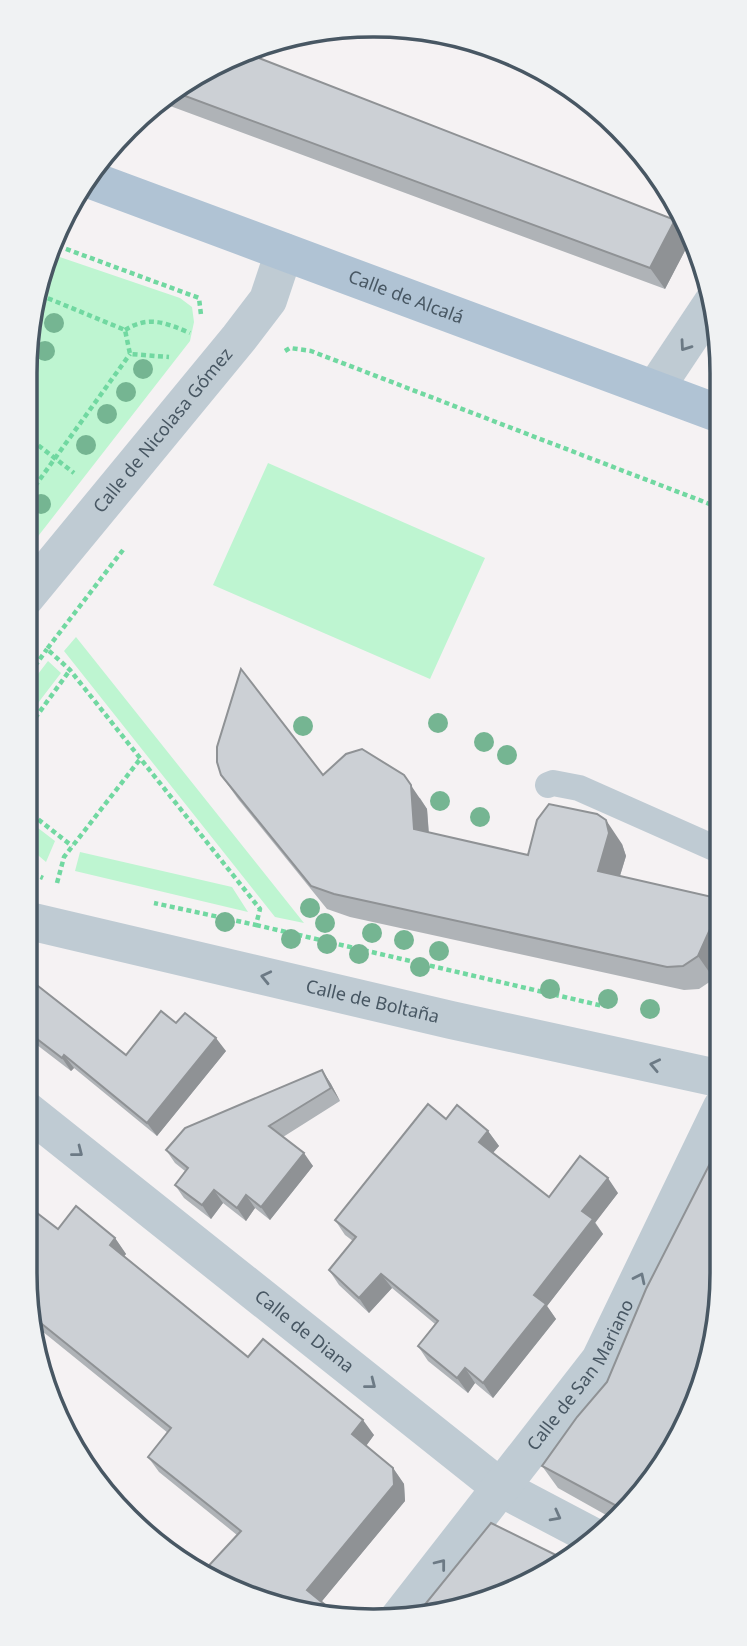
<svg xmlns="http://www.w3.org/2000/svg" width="747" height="1646" font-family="'Noto Sans',sans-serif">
	<rect width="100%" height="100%" fill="#f5f2f3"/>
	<!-- green -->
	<path fill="#bef5d1" d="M 48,253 L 180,298 L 192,307 L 194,322 L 190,341 L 25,553 L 25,373 Z
		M 268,463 L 485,558 L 430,679 L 213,585 Z
		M 76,637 L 304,923 L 275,917 L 64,651 Z
		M 48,661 L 61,673 L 25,720 L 25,691 Z
		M 25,818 L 55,841 L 46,862 L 25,844 Z
		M 80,852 L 232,887 L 248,912 L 75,871 Z"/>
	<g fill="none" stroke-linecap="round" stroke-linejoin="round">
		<!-- path -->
		<path stroke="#71d8a1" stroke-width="4.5" stroke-dasharray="5 3.5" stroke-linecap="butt" d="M 50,243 L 199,298 L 201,315
			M 40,295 L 125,330 L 130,354 L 169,357
			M 125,330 C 149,315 166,323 190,333
			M 285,351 L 290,348 L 311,351 L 720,508
			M 25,435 L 74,473
			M 25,500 L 130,354
			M 123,550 L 47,649 L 70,670 L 260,909 L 256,925 L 154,903
			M 25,680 L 47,649
			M 25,732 L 70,670
			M 25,809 L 72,846
			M 25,870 L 43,878
			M 57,883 L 64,857 L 141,758
			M 256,925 L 603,1006"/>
		<!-- lane -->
		<path stroke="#bfcbd3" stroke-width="26" d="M 548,785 L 553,783 L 579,788 L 721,851"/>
		<!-- street -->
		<g stroke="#bfcbd3" stroke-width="38">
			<path d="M 655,389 L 713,302"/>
			<path id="s1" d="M 25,598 L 239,338 L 268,300 L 284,252"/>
			<path id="s2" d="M 25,920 L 451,1020 L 722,1079"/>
			<path id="s3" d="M 25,1109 L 501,1488 L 594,1537"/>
			<path id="s4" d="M 399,1618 L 600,1360 L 722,1107"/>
		</g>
		<!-- primary -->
		<path stroke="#b0c3d4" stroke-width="38" id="s5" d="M 91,180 L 720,414"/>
	</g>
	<!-- trees -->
	<g fill="#75b592">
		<circle cx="54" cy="323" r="10"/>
		<circle cx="45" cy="351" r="10"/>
		<circle cx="143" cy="369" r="10"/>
		<circle cx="126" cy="392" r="10"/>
		<circle cx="107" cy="414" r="10"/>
		<circle cx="86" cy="445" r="10"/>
		<circle cx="41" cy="504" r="10"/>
		<circle cx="438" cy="723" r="10"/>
		<circle cx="303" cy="726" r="10"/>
		<circle cx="484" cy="742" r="10"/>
		<circle cx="507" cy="755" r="10"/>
		<circle cx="440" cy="801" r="10"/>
		<circle cx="480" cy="817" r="10"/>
		<circle cx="310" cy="908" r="10"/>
		<circle cx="225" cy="922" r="10"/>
		<circle cx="325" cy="923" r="10"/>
		<circle cx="372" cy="933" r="10"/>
		<circle cx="291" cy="939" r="10"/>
		<circle cx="404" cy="940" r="10"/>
		<circle cx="327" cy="944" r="10"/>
		<circle cx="439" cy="951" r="10"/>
		<circle cx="359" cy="954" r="10"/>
		<circle cx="420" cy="967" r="10"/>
		<circle cx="550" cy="989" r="10"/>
		<circle cx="608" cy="999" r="10"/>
		<circle cx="650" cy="1009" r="10"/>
	</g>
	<!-- wall -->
	<path fill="#afb3b7" d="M 240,51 L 690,241 L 665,289 L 162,103 Z
		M 221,775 L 323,775 L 420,798 L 427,809 L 429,833 L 528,855 L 622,844 L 626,856 L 620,876 L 721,899 L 714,979 L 699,989 L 684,990 L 350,917 L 327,909 L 238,799 Z
		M 25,975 L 126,1055 L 176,1023 L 226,1051 L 157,1136 L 74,1068 L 71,1071 L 24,1035 Z
		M 322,1070 L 331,1084 L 340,1101 L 283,1137 L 313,1166 L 270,1220 L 255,1208 L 246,1221 L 223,1203 L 211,1219 L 184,1198 L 175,1185 L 185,1171 L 175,1163 L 166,1150 Z
		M 446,1119 L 488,1131 L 499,1146 L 493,1153 L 549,1197 L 618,1193 L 595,1222 L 603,1234 L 547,1306 L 556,1319 L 493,1398 L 475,1383 L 468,1393 L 428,1361 L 418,1346 L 435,1324 L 392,1288 L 369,1313 L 339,1285 L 329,1270 L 353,1241 L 345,1235 L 335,1220 Z
		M 58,1229 L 115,1238 L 126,1254 L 124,1256 L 248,1357 L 374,1435 L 366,1446 L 393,1468 L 404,1484 L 405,1501 L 321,1602 L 332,1616 L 306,1615 L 237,1535 L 159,1472 L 148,1457 L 168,1433 L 37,1327 L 34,1331 L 24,1272 Z
		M 607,1382 L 636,1503 L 615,1520 L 558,1488 L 542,1466 Z"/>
	<!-- shaded-wall -->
	<path fill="#8f9295" d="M 675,220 L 690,241 L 665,289 L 650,268 Z
		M 404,775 L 427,809 L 430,853 L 414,829 Z
		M 606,820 L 622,844 L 626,856 L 614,895 L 598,871 Z
		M 721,905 L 721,963 L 714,979 L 698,956 Z
		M 216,1038 L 226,1051 L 157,1136 L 147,1123 Z
		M 64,1055 L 74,1068 L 71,1071 L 62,1058 Z
		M 322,1070 L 331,1084 L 340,1101 L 331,1088 Z
		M 488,1131 L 499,1146 L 489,1157 L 479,1142 Z
		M 304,1153 L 313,1166 L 270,1220 L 261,1207 Z
		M 608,1178 L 618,1193 L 595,1223 L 603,1234 L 547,1306 L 556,1319 L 493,1398 L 483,1383 L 582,1211 Z
		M 214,1190 L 223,1203 L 211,1219 L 202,1205 Z
		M 246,1195 L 255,1208 L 246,1221 L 237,1208 Z
		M 115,1238 L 126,1254 L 121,1260 L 110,1245 Z
		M 381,1274 L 392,1288 L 369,1313 L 359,1298 Z
		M 32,1321 L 37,1327 L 34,1331 Z
		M 465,1368 L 475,1383 L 468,1393 L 457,1378 Z
		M 363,1420 L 374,1435 L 363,1450 L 352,1434 Z
		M 393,1468 L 404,1484 L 405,1501 L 318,1606 L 307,1590 Z
		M 324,1604 L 332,1616 L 315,1615 Z"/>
	<!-- building -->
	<path fill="#ccd0d5" stroke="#8f9295" stroke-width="2" d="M 240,51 L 241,51 L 675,220 L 650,268 L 177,93 Z
		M 241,669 L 323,775 L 346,754 L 362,749 L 404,775 L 411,785 L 414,829 L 528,855 L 537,820 L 549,804 L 597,814 L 606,820 L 609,833 L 598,871 L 721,899 L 721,905 L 698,956 L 683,966 L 667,967 L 334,894 L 311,886 L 221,775 L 217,762 L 217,747 Z
		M 24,975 L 126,1055 L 161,1011 L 176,1023 L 185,1013 L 216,1038 L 147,1123 L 64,1055 L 62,1058 L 24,1029 Z
		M 322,1070 L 331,1088 L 269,1126 L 304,1153 L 261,1207 L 246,1195 L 237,1208 L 214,1190 L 202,1205 L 175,1185 L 188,1168 L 166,1150 L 185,1128 Z
		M 428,1104 L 446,1119 L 457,1105 L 488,1131 L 479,1142 L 549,1197 L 580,1156 L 608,1178 L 582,1211 L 593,1219 L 534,1295 L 546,1304 L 483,1383 L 465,1368 L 457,1378 L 418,1346 L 438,1321 L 381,1274 L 359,1298 L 329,1270 L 356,1237 L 335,1220 Z
		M 722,1140 L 722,1273 L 696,1406 L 636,1503 L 626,1511 L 542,1466 L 577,1417 L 607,1382 L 646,1289 Z
		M 24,1203 L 58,1229 L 76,1206 L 115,1238 L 110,1245 L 248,1357 L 263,1339 L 363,1420 L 352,1434 L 393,1468 L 394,1485 L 307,1590 L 324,1604 L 315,1615 L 306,1615 L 200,1575 L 241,1531 L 148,1457 L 171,1428 L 32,1316 L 24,1272 Z
		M 491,1523 L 566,1560 L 548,1575 L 419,1618 L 414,1618 Z"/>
	<!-- one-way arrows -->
	<defs><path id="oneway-chevron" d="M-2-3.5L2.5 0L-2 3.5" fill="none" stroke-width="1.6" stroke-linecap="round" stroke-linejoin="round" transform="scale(1.75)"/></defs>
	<g stroke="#6c7a85">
		<use href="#oneway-chevron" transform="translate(685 346) rotate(125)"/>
		<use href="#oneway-chevron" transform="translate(266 977) rotate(-167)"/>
		<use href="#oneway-chevron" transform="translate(655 1065) rotate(-168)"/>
		<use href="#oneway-chevron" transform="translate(78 1152) rotate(38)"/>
		<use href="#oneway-chevron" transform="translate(640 1278) rotate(-64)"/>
		<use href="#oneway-chevron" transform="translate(371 1384) rotate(38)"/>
		<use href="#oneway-chevron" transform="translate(556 1516) rotate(28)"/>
		<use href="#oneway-chevron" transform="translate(441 1564) rotate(-52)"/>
	</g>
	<g text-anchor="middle" stroke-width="5" stroke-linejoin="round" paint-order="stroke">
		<!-- street labels -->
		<g font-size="18" fill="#485763" stroke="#fff">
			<text dy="6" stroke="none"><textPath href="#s5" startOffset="336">Calle de Alcalá</textPath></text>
			<text dy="6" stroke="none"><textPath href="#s1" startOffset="217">Calle de Nicolasa Gómez</textPath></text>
			<text dy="6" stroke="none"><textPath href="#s2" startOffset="357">Calle de Boltaña</textPath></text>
			<text dy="6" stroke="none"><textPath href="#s3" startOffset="357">Calle de Diana</textPath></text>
			<text dy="6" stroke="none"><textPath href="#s4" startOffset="304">Calle de San Mariano</textPath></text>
		</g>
	</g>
	<!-- crop -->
	<path d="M0 0H747V1646H0ZM373 37H374A336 336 0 0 1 710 373V1273A336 336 0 0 1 374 1609H373A336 336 0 0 1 37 1273V373A336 336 0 0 1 373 37Z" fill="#f0f2f3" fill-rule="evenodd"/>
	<path fill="none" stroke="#485763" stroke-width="3.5" d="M373 37H374A336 336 0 0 1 710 373V1273A336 336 0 0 1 374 1609H373A336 336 0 0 1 37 1273V373A336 336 0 0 1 373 37Z"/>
</svg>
